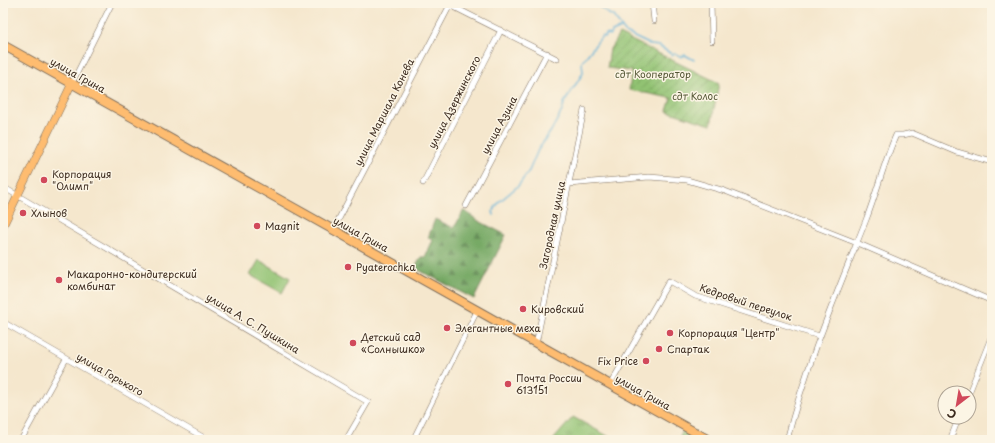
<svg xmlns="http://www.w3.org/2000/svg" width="995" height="443" font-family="'Playpen Sans',sans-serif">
	<defs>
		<pattern id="grass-tufts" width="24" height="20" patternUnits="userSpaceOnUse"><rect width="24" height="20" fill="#91c272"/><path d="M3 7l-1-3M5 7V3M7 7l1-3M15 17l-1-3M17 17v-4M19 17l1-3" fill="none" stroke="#789e5d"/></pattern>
		<pattern id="forest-firs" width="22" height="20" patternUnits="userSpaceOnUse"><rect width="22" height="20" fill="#74a864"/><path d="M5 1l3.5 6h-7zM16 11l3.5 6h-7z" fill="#608952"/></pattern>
		<pattern id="garden-furrows" width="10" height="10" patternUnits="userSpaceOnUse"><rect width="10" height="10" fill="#91c272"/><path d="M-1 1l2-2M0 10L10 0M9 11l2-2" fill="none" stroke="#789e5d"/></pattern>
	</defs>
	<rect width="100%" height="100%" fill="#fcf5e5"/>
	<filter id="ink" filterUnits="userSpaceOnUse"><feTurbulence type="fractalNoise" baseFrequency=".025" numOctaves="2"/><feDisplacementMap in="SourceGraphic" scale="8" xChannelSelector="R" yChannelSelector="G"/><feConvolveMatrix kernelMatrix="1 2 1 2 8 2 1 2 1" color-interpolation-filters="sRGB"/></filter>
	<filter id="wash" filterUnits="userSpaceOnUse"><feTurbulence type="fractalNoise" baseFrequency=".012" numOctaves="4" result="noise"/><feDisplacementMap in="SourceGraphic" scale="16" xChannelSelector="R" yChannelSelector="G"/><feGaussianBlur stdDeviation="0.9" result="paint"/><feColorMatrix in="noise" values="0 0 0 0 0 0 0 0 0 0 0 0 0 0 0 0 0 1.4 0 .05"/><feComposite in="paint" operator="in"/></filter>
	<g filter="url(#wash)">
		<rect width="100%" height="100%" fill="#f5e7cd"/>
		<!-- grass -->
		<path fill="url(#grass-tufts)" stroke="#667648" d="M 573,417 L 615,440 L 553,440 Z
			M 683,431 L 700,440 L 678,440 Z"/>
		<!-- forest -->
		<path fill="url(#forest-firs)" stroke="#586941" d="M 464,210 L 477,220 L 506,235 L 474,299 L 415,268 L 421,257 L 425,257 L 433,240 L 428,238 L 435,219 L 454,228 Z"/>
		<!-- garden -->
		<path fill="url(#garden-furrows)" stroke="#667648" d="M 619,34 L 719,83 L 711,125 L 667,111 L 671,98 L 629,90 L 632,71 L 607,68 L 610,49 Z"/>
		<!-- pitch -->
		<path fill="#91c272" stroke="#667648" d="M 259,260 L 290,278 L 282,293 L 250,275 Z"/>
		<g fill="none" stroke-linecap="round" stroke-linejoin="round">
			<!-- stream -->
			<path stroke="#5bafd7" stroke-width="1.5" d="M 596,3 L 607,13 L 613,16 L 626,33 L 651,45 L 659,46 L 673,55 L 675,53 L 681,57 L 685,55 L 694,60
				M 494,215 L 493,211 L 499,202 L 518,186 L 529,171 L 538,150 L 551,131 L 562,111 L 564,103 L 583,73 L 582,62 L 602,36 L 605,37 L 606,34 L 611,35 L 612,32 L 621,28"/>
		</g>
	</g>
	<g filter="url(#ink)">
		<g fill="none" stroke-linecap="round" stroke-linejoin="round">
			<!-- minor casing -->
			<g stroke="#7c6c5b" stroke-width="6">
				<path id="minor" d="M 652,3 L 654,21
					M 711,3 L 712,41
					M 450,5 L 557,59
					M 72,83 L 112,3
					M 423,183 L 501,30
					M 569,184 L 649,177 L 687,180 L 725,191 L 857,243 L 992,301
					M 3,187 L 368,402 L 346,440
					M 466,206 L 547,53
					M 333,230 L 451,3
					M 3,322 L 208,440
					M 536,344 L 584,110
					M 610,385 L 669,281 L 695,296 L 819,336
					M 969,393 L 992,335
					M 21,440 L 66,359
					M 413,440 L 477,311
					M 787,440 C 806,365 837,293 866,220 C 877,192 884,162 896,135 L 903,135 L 912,133 L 957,152 L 992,162
					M 950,440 L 959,417"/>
			</g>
			<!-- major casing -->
			<g stroke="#7c6c5b" stroke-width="8">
				<path id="major" d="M 3,226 L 72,83"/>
			</g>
			<!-- highway casing -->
			<g stroke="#7c6c5b" stroke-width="10">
				<path id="highway" d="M 3,45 L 709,440"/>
			</g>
			<!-- minor -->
			<use href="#minor" stroke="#fff" stroke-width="5"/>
			<!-- major -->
			<use href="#major" stroke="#febc70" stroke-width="7"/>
			<!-- highway -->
			<use href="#highway" stroke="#febc70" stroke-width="8"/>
		</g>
	</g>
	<!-- markers -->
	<g fill="#d1495b" stroke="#fcf5e5" stroke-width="1.5">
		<circle cx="44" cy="180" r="4"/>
		<circle cx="23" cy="213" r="4"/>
		<circle cx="257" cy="226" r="4"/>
		<circle cx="348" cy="267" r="4"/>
		<circle cx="59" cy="280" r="4"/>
		<circle cx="523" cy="309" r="4"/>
		<circle cx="447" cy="328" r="4"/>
		<circle cx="670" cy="333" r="4"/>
		<circle cx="353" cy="343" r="4"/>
		<circle cx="659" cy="349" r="4"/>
		<circle cx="646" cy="361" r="4"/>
		<circle cx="508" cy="384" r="4"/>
	</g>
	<g text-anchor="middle" stroke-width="3" stroke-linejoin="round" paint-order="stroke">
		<!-- park labels -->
		<g font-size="10" fill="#555837" stroke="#fcf5e5">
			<text x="653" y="78">сдт Кооператор</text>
			<text x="695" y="100">сдт Колос</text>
		</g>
		<!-- street labels -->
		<g font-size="10" fill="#3b2a1e" stroke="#fcf5e5">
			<text transform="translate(78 75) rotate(29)" y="4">улица Грина</text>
			<text transform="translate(454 102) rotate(-63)" y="4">улица Дзержинского</text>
			<text transform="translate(384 112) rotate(-63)" y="4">улица Маршала Конева</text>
			<text transform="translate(499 125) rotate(-62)" y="4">улица Азина</text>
			<text transform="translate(552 225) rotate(-78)" y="4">Загородная улица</text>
			<text transform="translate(361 234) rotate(29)" y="4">улица Грина</text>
			<text transform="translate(746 302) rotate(18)" y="4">Кедровый переулок</text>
			<text transform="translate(253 323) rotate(31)" y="4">улица А. С. Пушкина</text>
			<text transform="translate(110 374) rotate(30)" y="4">улица Горького</text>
			<text transform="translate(643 392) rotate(29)" y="4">улица Грина</text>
		</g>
		<!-- poi labels -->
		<g font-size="10" fill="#3b2a1e" stroke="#fcf5e5" text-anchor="start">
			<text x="52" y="178">Корпорация<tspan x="52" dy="12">"Олимп"</tspan></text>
			<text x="31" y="217">Хлынов</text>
			<text x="265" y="230">Magnit</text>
			<text x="356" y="271">Pyaterochka</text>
			<text x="67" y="278">Макаронно-кондитерский<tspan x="67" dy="12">комбинат</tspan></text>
			<text x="531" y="313">Кировский</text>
			<text x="455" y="332">Элегантные меха</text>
			<text x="678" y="337">Корпорация "Центр"</text>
			<text x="361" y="341">Детский сад<tspan x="361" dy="12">«Солнышко»</tspan></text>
			<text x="667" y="353">Спартак</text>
			<text x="638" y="365" text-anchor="end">Fix Price</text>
			<text x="516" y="382">Почта России<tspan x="516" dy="12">613151</tspan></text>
		</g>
	</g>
	<!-- margin -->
	<rect width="995" height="443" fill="none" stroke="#fcf5e5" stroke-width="16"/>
	<!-- north arrow -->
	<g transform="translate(957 405) rotate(211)"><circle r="19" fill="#fcf5e5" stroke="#afa495"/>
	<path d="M0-3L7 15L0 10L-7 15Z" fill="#d1495b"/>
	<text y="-6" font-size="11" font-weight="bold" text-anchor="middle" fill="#3b2a1e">С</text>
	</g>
</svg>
